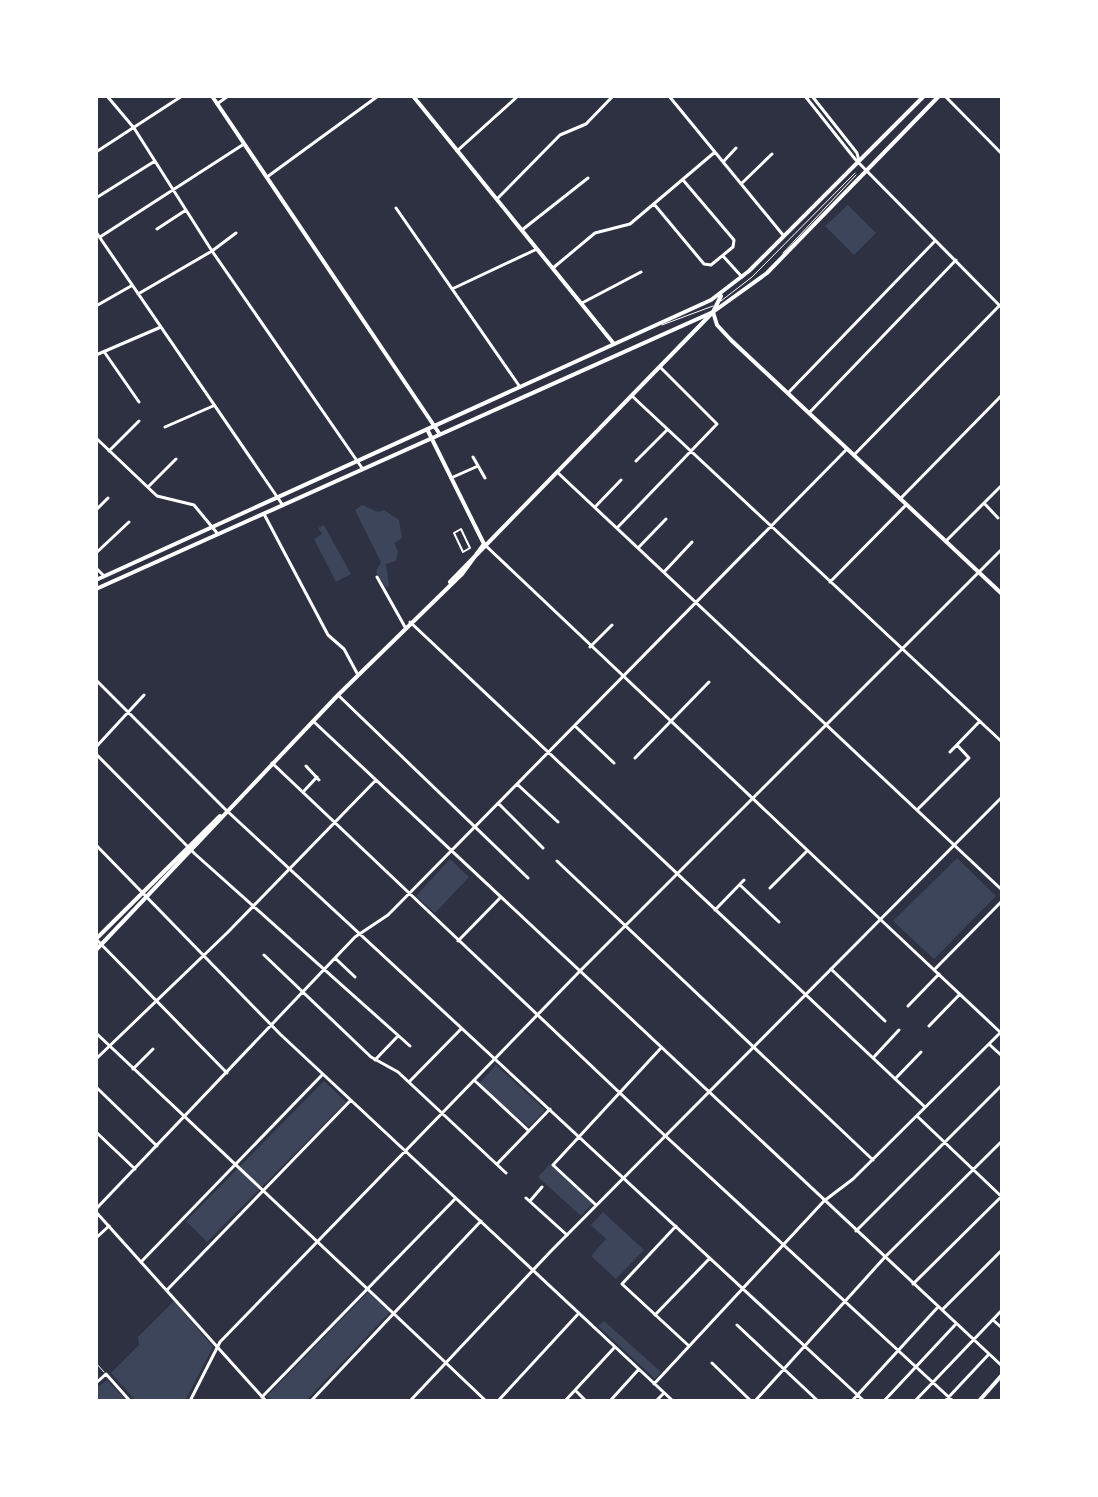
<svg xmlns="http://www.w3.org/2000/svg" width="1098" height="1497" font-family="'IBM Plex Sans',sans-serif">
	<rect width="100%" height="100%" fill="#2d3142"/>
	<!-- green -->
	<path fill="#3c4559" d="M 848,205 L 876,233 L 854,255 L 825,226 Z
		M 362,505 L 378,512 L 384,510 L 399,520 L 402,538 L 394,543 L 398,551 L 396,561 L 386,564 L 389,586 L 386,588 L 376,572 L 381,562 L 355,510 Z
		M 324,525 L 351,574 L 336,582 L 314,539 L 322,534 L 318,528 Z
		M 957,858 L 996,896 L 934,959 L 893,921 Z
		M 450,859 L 469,877 L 435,913 L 416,896 Z
		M 496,1065 L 545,1110 L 529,1127 L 479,1084 Z
		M 324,1081 L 346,1102 L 207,1242 L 186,1221 Z
		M 550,1164 L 593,1203 L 581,1216 L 538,1177 Z
		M 603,1212 L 644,1250 L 616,1279 L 591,1256 L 606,1239 L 591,1225 Z
		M 368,1292 L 390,1312 L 306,1401 L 272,1401 L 267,1396 Z
		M 174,1301 L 213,1347 L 185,1401 L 136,1401 L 111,1373 L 139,1345 L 138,1337 Z
		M 604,1321 L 661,1372 L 655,1379 L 598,1326 Z
		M 107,1380 L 127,1401 L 96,1401 L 96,1389 Z"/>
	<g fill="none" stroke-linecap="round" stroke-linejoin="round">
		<!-- service -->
		<path stroke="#fff" stroke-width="1" d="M 783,253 L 856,175
			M 721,301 L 752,277 L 855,173
			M 662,325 L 713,306
			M 96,1363 L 104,1372"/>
		<!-- pedestrian -->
		<path stroke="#fff" stroke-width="2" d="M 461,529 L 470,548 L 463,552 L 454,533 Z"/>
		<!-- minor -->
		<path stroke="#fff" stroke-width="3" d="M 107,96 L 134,128 L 212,251 L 362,468
			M 669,96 L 783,235
			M 945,96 L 1002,154
			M 217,104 L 228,96
			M 457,151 L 518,96
			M 96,152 L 182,96
			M 723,162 L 736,148
			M 267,177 L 378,96
			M 741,184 L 772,154
			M 96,198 L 155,161
			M 497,199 L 560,135 L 586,124 L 613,96
			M 654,204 L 704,264 L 711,265 L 733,247 L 734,240 L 683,180
			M 396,208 L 520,387
			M 157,229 L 186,210
			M 522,230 L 588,178
			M 96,232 L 282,504
			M 100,237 L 244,144
			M 723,256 L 742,277
			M 553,268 L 595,233 L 630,224 L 715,152
			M 452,289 L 537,249
			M 138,294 L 212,251 L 236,233
			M 582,303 L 641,272
			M 96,306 L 131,286
			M 105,353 L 139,402
			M 96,355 L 161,327
			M 788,393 L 935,241
			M 632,396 L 1002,742
			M 809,413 L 956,260
			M 165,427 L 213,406
			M 96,438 L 157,496 L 194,505 L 217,533
			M 109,451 L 139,421
			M 854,455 L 999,306
			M 473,457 L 485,478
			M 636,461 L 667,430
			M 557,472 L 1002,890
			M 451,478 L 478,466
			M 148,487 L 176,459
			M 900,499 L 1002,395
			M 984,503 L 998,518
			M 595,507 L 621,480
			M 96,510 L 108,498
			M 264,514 L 328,635 L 344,649 L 358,675
			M 617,528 L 717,424 L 661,368
			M 946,541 L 1002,485
			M 638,548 L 666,519
			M 96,553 L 129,522
			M 664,572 L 692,542
			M 377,577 L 405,627
			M 830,582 L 906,505
			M 410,622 L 925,1107
			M 590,647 L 612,625
			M 96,680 L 226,810 L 864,1401
			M 338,695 L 528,878
			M 313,721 L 1002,1366
			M 575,726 L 614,763
			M 96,747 L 144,695
			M 950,752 L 980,721
			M 96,754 L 195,854 L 410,1046
			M 635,758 L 709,682
			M 272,763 L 660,1131 L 953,1401
			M 306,766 L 319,780
			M 517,784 L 558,822
			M 303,792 L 317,777
			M 498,803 L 543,848
			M 918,809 L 969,758 L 957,745
			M 96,845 L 280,1034 L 673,1401
			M 557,861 L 873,1160
			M 740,885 L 779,922
			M 770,888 L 807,851
			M 715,910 L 744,880
			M 881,920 L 1000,1032
			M 96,939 L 227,1073
			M 458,941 L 500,898
			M 264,955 L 371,1057 L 398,1072 L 506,1173
			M 335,958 L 355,977
			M 831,969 L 885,1021
			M 934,970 L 1002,901
			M 908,1006 L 939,974
			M 929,1026 L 960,994
			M 990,1045 L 1002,1056
			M 873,1058 L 899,1030
			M 96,1059 L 228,932 L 376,780
			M 375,1060 L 397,1037
			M 133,1069 L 153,1049
			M 895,1079 L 921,1052
			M 474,1080 L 529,1131
			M 409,1082 L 461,1029
			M 96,1087 L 157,1146
			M 918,1117 L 1002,1197
			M 96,1132 L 135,1169
			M 497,1164 L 550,1109
			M 526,1198 L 567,1235
			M 530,1201 L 542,1187
			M 596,1205 L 553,1165 L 660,1049
			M 96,1209 L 355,937 L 388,915 L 846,450
			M 676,1226 L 622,1284 L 689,1346
			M 856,1231 L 1002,1085
			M 96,1238 L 109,1226
			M 141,1262 L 322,1075
			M 913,1284 L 1002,1196
			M 167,1290 L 351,1100
			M 942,1310 L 1002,1250
			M 655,1315 L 710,1258
			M 993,1320 L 1002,1328
			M 737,1325 L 818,1401
			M 446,1363 L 486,1401
			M 712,1363 L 751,1401
			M 96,1383 L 106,1374 L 130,1401
			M 654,1384 L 824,1201 L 853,1179 L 1002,1031
			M 575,1390 L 586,1401
			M 262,1397 L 455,1199
			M 190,1401 L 220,1342 L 579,972 L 1002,549
			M 311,1401 L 481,1221
			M 498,1401 L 579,1313
			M 565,1401 L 614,1348
			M 610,1401 L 639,1369
			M 656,1401 L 664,1393
			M 755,1401 L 885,1257 L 1002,1141
			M 852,1401 L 938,1307
			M 884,1401 L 955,1325
			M 915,1401 L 1002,1310
			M 945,1401 L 989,1354"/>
		<!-- tertiary -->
		<path stroke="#fff" stroke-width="3" d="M 805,96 L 855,159 L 1002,308
			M 812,96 L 857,153 L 859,161
			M 485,545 L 880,919
			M 96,568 L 104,576
			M 96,1033 L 445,1362
			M 96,1212 L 266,1401
			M 410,1401 L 551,1251 L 1002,797"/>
		<!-- secondary -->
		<path stroke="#fff" stroke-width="4" d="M 212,96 L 439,433
			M 413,96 L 614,344
			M 713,312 L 717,325 L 731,340 L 1002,594
			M 979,1401 L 1002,1375"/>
		<!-- primary -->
		<path stroke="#fff" stroke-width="4" d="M 427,429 L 484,544
			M 96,580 L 711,300 L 749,271 L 924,96
			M 450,582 L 713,312 L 721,296
			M 96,589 L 713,312 L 767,273 L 939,96
			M 96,939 L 220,816
			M 96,950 L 338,695 L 462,574 L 484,544"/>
	</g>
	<!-- border -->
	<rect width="1098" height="1497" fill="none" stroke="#ffffff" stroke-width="196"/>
</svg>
